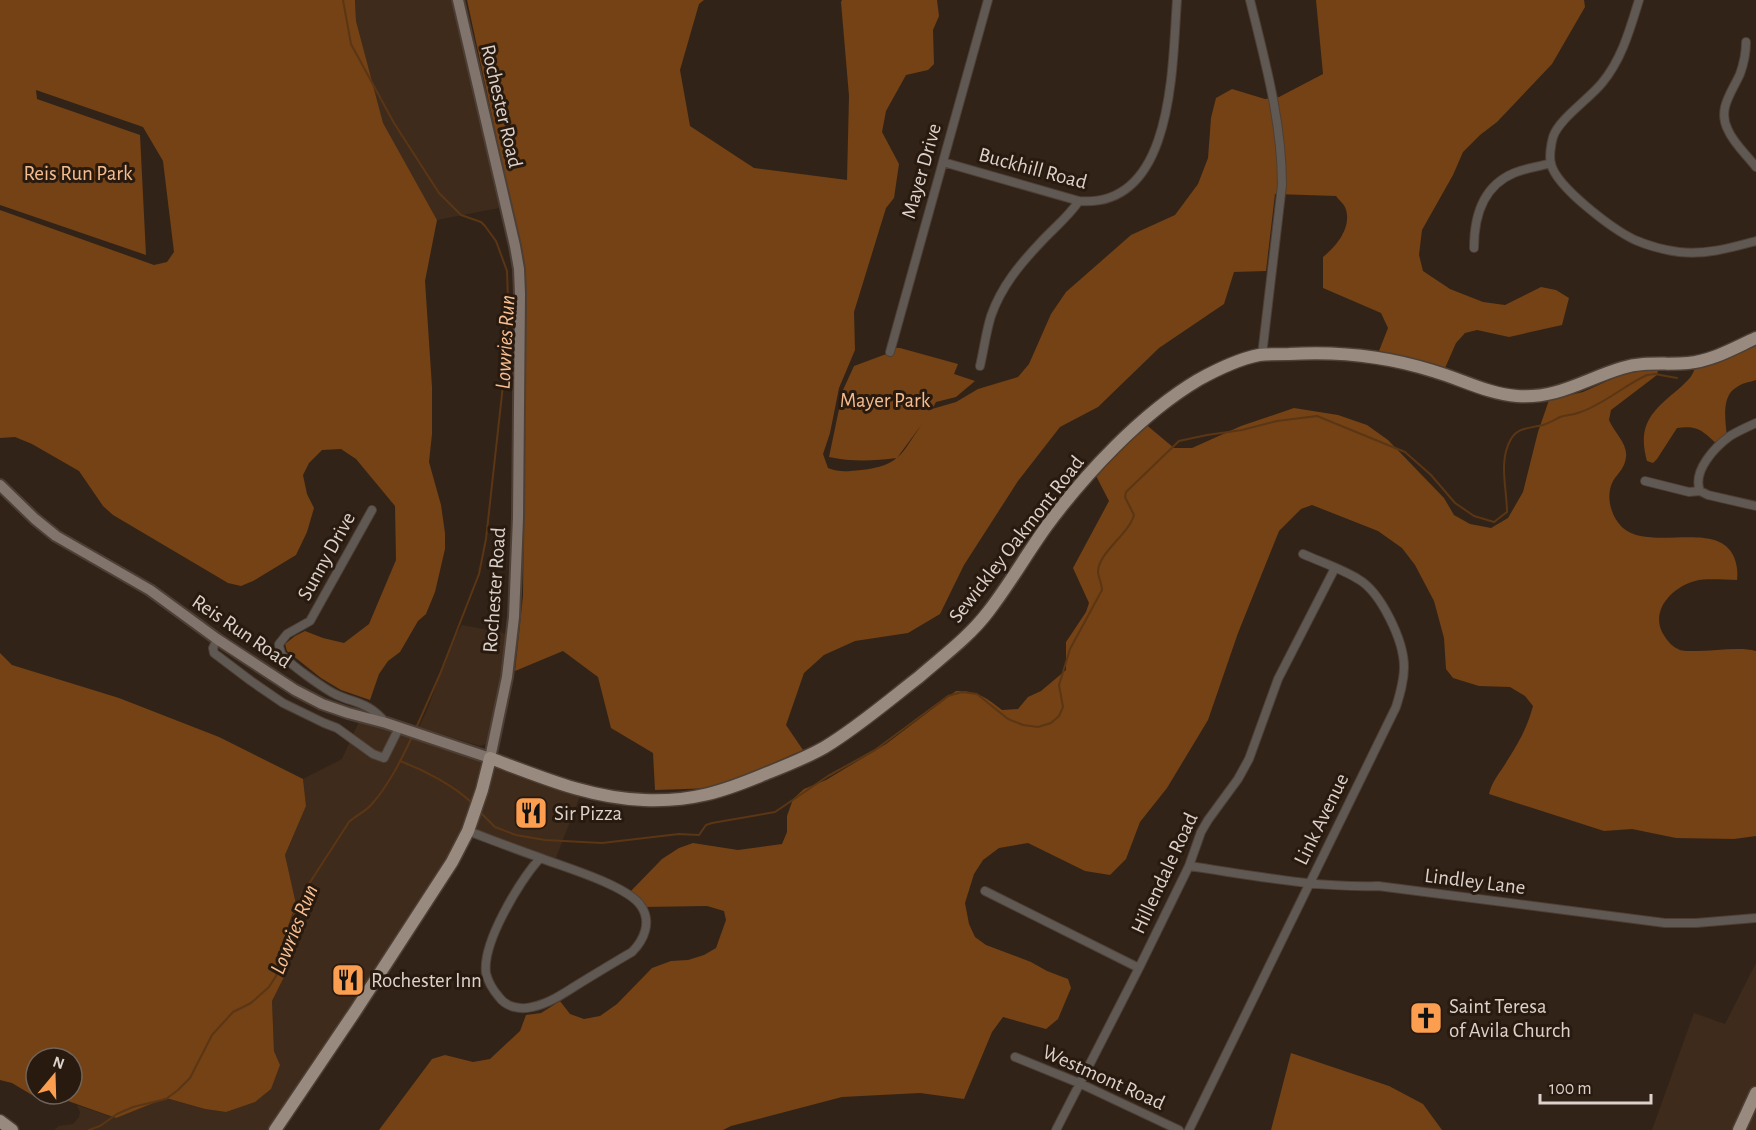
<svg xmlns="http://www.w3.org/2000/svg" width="1756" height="1130" font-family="'Alegreya Sans',sans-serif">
	<rect width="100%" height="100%" fill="#322318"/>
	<!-- built -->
	<path fill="#3f2b1b" d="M 355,0 L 453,0 L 499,208 L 437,220 L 383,124 L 356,21 Z
		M 462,625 L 508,634 L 495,716 L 486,744 L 480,746 L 419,727 L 428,708 L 452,641 Z
		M 361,717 L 582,791 L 554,863 L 469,831 L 281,1130 L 54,1130 L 59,1126 L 73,1124 L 79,1117 L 80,1112 L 77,1105 L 115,1118 L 166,1098 L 205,1109 L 226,1112 L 280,1065 L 274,1051 L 272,1001 L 288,969 L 286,932 L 296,904 L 285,855 L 306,806 L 303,779 L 342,759 Z
		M 1756,963 L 1756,1130 L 1652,1130 L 1694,1013 L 1725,1024 Z"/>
	<!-- green -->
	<path fill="#744214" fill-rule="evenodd" d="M 0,0 L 355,0 L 356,21 L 383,123 L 437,220 L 425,281 L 432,387 L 432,434 L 429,462 L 441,505 L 445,533 L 445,549 L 435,592 L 426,614 L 418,621 L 400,652 L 388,661 L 379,674 L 370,700 L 341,690 L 321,678 L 287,651 L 285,644 L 295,636 L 305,631 L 323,638 L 344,643 L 369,624 L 396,560 L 395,506 L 356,459 L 341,449 L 322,450 L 309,463 L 303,475 L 307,494 L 314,508 L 307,532 L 296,555 L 253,581 L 241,586 L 228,583 L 113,515 L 103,506 L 79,471 L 32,444 L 15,437 L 0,438 L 0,210 L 154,265 L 167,262 L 174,252 L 163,161 L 143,127 L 36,90 L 37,99 L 140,135 L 146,255 L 0,205 Z
		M 467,0 L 704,0 L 699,4 L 680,70 L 690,126 L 754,168 L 847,180 L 849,96 L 841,2 L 842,0 L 937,0 L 939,16 L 933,30 L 934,64 L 928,70 L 906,75 L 886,111 L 882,132 L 899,164 L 894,198 L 886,208 L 854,312 L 855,350 L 839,388 L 830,433 L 823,454 L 828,468 C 840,473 849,471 861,470 C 900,466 901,454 922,424 L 897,458 C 874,461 851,462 829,457 L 843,390 L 854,366 L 889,353 L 891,348 L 900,348 L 958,364 L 954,374 L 975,381 L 956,397 L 936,402 L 932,409 L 956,402 L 978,389 L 1018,377 L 1029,364 L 1051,314 L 1066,292 L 1131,235 L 1175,215 L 1198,184 L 1208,158 L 1211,118 L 1216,98 L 1232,89 L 1265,99 L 1279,97 L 1323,74 L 1316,0 L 1584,0 L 1585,7 L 1552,64 L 1497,122 L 1480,135 L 1463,152 L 1453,175 L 1422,230 L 1419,255 L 1423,271 L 1450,289 L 1483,302 L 1505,305 L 1541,287 L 1556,290 L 1569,298 L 1562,325 L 1509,337 L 1477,330 L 1465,333 L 1456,343 L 1445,368 L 1379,351 L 1388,328 L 1381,313 L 1323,288 L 1323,257 C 1337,246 1353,226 1345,207 C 1343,203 1338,199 1336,196 L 1275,194 L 1266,271 L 1234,272 L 1224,304 L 1159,348 L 1098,407 L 1060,427 L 1018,481 L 964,565 L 940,614 L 908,633 L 855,641 L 824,655 L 804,673 L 786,725 L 803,750 L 715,788 L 655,790 L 653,753 L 611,728 L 598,677 L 563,651 L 515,671 L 523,596 L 526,274 Z
		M 1756,344 L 1756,380 C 1750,382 1742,383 1737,387 C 1720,396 1726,423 1727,438 L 1719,446 C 1703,432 1700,425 1677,428 L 1657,459 L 1653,463 L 1647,461 C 1636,422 1655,409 1682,386 C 1689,379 1693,376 1695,367 L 1718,362 Z
		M 1658,370 L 1657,375 L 1611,410 L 1609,420 C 1614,432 1628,444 1626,457 C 1625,468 1618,473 1613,481 C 1605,496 1611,517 1623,528 C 1651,552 1718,519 1734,557 C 1737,565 1738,571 1737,580 C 1725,580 1706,578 1695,581 C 1673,587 1651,609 1662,632 C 1666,639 1671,646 1678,649 C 1681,651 1687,651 1691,651 C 1712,652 1738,646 1756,651 L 1756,836 L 1734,839 L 1676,838 L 1632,829 L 1604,831 L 1489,794 C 1492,781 1500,773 1507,761 C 1519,742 1527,728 1533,706 L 1525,696 L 1510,687 L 1479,686 L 1453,678 L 1446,669 L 1444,638 L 1434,601 L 1415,565 L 1402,548 L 1378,531 L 1312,505 L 1301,509 L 1279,531 L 1238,633 L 1208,720 L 1167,788 L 1140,822 L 1126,859 L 1110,875 L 1085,871 L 1028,843 L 999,848 L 983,860 L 974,874 L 965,903 L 969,924 L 975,937 L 986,945 L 1031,962 L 1047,971 L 1068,979 L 1071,988 L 1058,1019 L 1046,1029 L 1003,1017 L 992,1032 L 964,1099 L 920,1093 L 842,1097 L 731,1126 L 723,1130 L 379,1130 L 432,1059 L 445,1055 L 473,1062 L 490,1059 L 520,1031 L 526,1015 L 541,1013 L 560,1001 L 570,1014 L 584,1019 L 600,1016 L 617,1004 L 652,968 L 671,961 L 688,960 L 704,955 L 716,948 L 726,920 L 724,911 L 707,906 L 642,907 L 628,894 L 662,859 L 679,848 L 693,843 L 738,850 L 782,844 L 787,832 L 787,816 L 793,799 L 804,789 L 826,780 L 886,744 L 956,691 C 976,690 987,698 1002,710 L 1018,709 L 1028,697 L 1041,691 L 1066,670 L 1066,642 L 1086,612 L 1089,603 L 1073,568 L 1109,501 L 1093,470 L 1143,422 L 1174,448 L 1192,448 L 1241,426 L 1294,408 L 1338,415 L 1367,425 L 1388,440 L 1444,498 L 1454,515 L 1470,524 L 1491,528 L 1508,518 L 1523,492 L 1538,432 L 1549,400 L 1583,392 L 1625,373 L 1639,371 Z
		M 0,653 L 12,665 L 119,698 L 219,737 L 303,779 L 306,806 L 285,855 L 296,904 L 286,932 L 288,969 L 272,1001 L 274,1051 L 280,1065 L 271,1089 L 255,1102 L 226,1112 L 205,1109 L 166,1098 L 116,1118 L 68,1101 L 50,1104 L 42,1101 L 12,1083 L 0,1080 ZM 36,1058 L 72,1058 L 72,1094 L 36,1094 Z
		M 1291,1053 L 1389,1086 L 1423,1104 L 1442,1130 L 1271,1130 Z"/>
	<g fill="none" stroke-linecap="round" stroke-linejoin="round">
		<!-- stream -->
		<path stroke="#5b3615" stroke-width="2" d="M 343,0 L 351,44 L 394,123 L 439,193 L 461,215 L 481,222 L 485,226 L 496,241 L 507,271 L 508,299 L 505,367 L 486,539 L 479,574 L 440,674 L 417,726
			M 400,761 C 424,770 455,786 473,804
			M 479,811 L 495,827 L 516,835 L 545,840 L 602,843 L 679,834 L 699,835 L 706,825 L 712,823 L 775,812 L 828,776 L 875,750 L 948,696 L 962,692 L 977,694 L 1008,719 L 1023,725 L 1038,727 L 1051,723 L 1059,716 L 1063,707 L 1059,685 L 1070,649 L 1102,590 C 1102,584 1098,577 1098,571 C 1099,552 1129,534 1134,515 L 1125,497 L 1126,492 L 1179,441 L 1207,435 L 1242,430 L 1277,421 L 1317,416 L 1405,452 L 1431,475 L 1455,503 L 1474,516 L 1494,522 L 1507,512 C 1507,489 1498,461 1511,439 C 1518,427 1531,428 1543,425 C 1549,423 1554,420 1560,417 C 1566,415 1572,415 1578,413 C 1603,405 1623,386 1647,375 L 1655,374 L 1677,378
			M 89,1130 L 100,1126 L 117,1114 L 133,1107 L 166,1099 L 178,1090 L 190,1078 L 212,1035 L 233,1012 L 251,1003 L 269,987 L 276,976 L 294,914 L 303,893 L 349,822 C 355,816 365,812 371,805 C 389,785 401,760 412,737"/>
		<!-- street casing -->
		<g stroke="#4d3f35" stroke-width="10">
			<path id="street" d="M 1250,0 C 1265,61 1282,122 1282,185 L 1262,355
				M 1639,0 C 1630,29 1622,59 1602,83 C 1589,99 1559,119 1553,137 C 1551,144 1549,157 1551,164 C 1557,188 1614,230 1635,240 C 1649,246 1664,250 1679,252 C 1706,255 1730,248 1756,241
				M 1746,42 C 1746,53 1744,63 1740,74 C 1732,92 1717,109 1728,130 C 1734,144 1747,155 1756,167
				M 943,162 L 1079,201 C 1175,209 1172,64 1177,0
				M 1474,248 C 1474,217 1483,186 1514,173 C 1526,168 1538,167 1551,163
				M 890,352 L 988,0
				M 980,366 C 984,349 986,332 991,316 C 1001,287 1020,264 1041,242 C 1054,228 1068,217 1079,201
				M 1756,423 C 1747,427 1738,431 1730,436 C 1715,447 1692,471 1700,491 L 1708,495 L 1756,506
				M 1645,481 L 1689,492 L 1700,491
				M 372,510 L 310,621 L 287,634 L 279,644 C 279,647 280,650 281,653 C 287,663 326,690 337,695 C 358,704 369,703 385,722
				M 217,639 L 213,648 L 214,653 L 251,681 L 283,703 L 324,723 L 337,728 L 373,754 L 384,758 L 399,728
				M 468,831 C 492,840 515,849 538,857 C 563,867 627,885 641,906 C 652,922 644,940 632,952 C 613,963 595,974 577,985 C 563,994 548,1004 532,1007 C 520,1010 506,1007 499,997 C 493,990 488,982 486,973 C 482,942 520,881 540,858
				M 1189,866 C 1251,875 1315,888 1378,886 L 1665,923 L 1696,923 L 1756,918
				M 985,891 L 1139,968
				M 1015,1057 L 1079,1083 L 1179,1130
				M 1056,1130 L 1139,968 L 1189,866 L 1201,832 L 1208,820 L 1238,779 L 1249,759 L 1278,679 L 1335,568
				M 1189,1130 L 1396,707 C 1400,694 1404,681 1404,667 C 1404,641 1381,592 1358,579 C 1342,569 1321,562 1303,554"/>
		</g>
		<!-- secondary casing -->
		<g stroke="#4d3f35" stroke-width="14">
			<path id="secondary" d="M 0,485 L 35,519 L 56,536 L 150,590 L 217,639 L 295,690 L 322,704 L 348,713 L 386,723 L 490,758 L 507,677 L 514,617 L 518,518 L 520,294 L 519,269 L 515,246 L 458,0"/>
		</g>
		<!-- primary casing -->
		<g stroke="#4d3f35" stroke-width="15">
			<path id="primary" d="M 0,1121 L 12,1130
				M 275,1130 L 356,1010 L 452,862 L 468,831 L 482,790 L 490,758 C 541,777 589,798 644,800 C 691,802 722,792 765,774 C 785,766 806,758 825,747 C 858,727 888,701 919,677 C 943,656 969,637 988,612 C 1009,585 1026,555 1046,527 C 1085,474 1141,414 1198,380 C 1216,370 1239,359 1259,355 C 1269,354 1279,354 1289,354 C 1338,351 1386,356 1433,371 C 1461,379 1488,394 1517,396 C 1558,399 1585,379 1622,368 C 1644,361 1666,365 1688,363 C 1712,361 1734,348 1756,338
				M 1739,1130 L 1756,1093"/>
		</g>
		<!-- street -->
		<use href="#street" stroke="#605953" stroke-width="8"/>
		<!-- secondary -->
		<use href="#secondary" stroke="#80746c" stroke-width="10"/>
		<!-- primary -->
		<use href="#primary" stroke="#998a7f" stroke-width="12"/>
	</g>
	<!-- icons -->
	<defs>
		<g id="restaurant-square" transform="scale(1.725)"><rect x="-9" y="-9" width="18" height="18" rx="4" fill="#fb9e50" stroke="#281a0f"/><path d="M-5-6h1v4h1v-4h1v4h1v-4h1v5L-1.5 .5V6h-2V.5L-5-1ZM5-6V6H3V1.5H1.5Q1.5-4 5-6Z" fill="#111"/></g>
		<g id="church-square" transform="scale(1.725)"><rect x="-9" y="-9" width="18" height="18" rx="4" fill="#fb9e50" stroke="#281a0f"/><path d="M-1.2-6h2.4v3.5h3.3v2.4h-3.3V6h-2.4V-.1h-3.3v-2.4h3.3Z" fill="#111"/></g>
	</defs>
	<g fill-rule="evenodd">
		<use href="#restaurant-square" x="531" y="813"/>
		<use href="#restaurant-square" x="348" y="980"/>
		<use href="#church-square" x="1426" y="1018"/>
	</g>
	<g text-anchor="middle" stroke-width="6" stroke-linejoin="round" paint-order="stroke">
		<!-- street labels -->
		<g font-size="21" fill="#dcd2cb" stroke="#281a0f">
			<text transform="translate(502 106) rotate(77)" y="7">Rochester Road</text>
			<text transform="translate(1033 168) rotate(15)" y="7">Buckhill Road</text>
			<text transform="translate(921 171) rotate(-74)" y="7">Mayer Drive</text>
			<text transform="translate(1016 539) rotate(-52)" y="7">Sewickley Oakmont Road</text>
			<text transform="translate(326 556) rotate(-61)" y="7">Sunny Drive</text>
			<text transform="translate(494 590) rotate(-86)" y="7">Rochester Road</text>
			<text transform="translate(242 631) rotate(34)" y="7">Reis Run Road</text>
			<text transform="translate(1321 819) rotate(-64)" y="7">Link Avenue</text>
			<text transform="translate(1164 873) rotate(-65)" y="7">Hillendale Road</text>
			<text transform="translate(1475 881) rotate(7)" y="7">Lindley Lane</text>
			<text transform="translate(1104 1077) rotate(24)" y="7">Westmont Road</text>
		</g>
		<!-- park labels -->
		<g font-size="21" fill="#f5bc8f" stroke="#281a0f">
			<text x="78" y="180">Reis Run Park</text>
			<text x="885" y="407">Mayer Park</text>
		</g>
		<!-- poi labels -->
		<g font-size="21" fill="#dcd2cb" stroke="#281a0f" text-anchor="start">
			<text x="554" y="820">Sir Pizza</text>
			<text x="371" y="987">Rochester Inn</text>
			<text x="1449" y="1013">Saint Teresa<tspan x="1449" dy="24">of Avila Church</tspan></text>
		</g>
		<!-- water labels -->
		<g font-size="22" font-style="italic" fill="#fac093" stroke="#281a0f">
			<text transform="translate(504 342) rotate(-87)" y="8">Lowries Run</text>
			<text transform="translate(293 929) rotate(-68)" y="8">Lowries Run</text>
		</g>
	</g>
	<!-- north arrow -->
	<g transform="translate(54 1076) rotate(19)"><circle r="28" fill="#281a0f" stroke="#70645a" stroke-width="1.5"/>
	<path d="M0-4.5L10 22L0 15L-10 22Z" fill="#fb9e50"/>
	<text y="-9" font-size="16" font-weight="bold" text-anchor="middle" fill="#dcd2cb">N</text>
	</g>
	<!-- scale -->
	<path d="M1540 1094v9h111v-9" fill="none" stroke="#dcd2cb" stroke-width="3"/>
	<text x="1549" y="1094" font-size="18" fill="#dcd2cb" stroke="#281a0f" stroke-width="4.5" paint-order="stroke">100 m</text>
</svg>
